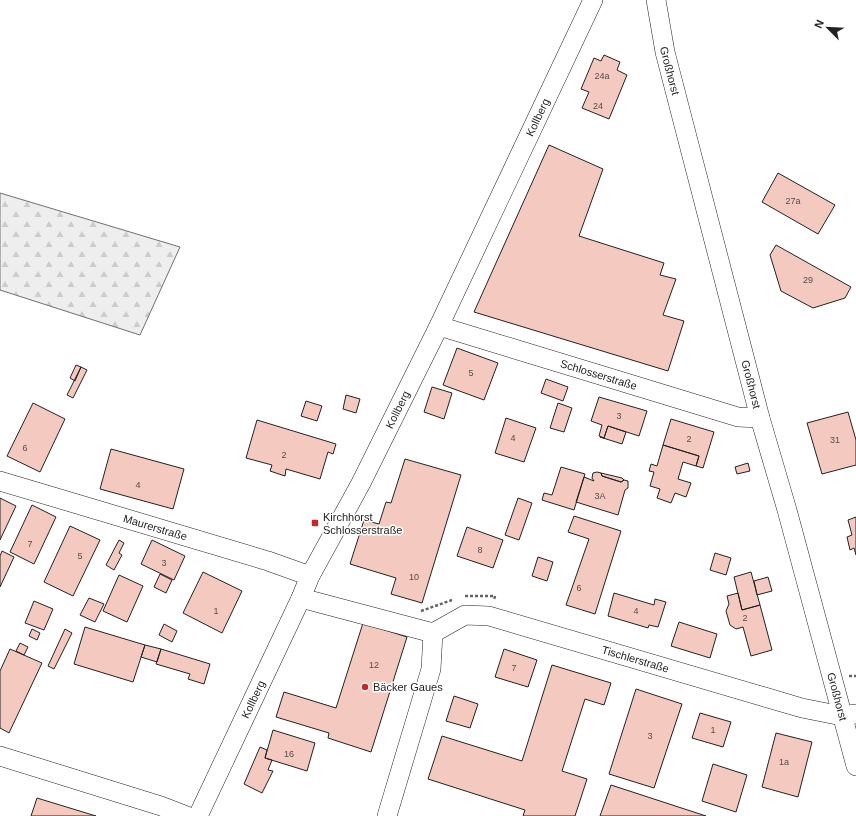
<svg xmlns="http://www.w3.org/2000/svg" width="856" height="816" font-family="Helvetica,sans-serif">
	<defs>
		<pattern id="forest-firs" width="22" height="20" patternUnits="userSpaceOnUse"><rect width="22" height="20" fill="#eee"/><path d="M5 1l3.5 6h-7zM16 11l3.5 6h-7z" fill="#ccc"/></pattern>
	</defs>
	<rect width="100%" height="100%" fill="#fff"/>
	<!-- forest -->
	<path fill="url(#forest-firs)" stroke="#6f6f6f" d="M 0,193 L 180,247 L 140,335 L 0,290 Z"/>
	<!-- building -->
	<path fill="#f3c9c0" stroke="#222" d="M 604,55 L 620,62 L 617,70 L 627,75 L 609,119 L 582,108 L 589,92 L 581,89 L 594,58 L 601,61 Z
		M 549,145 L 603,169 L 579,236 L 664,263 L 660,275 L 676,279 L 663,315 L 684,321 L 668,371 L 474,312 Z
		M 778,173 L 835,205 L 818,234 L 762,202 Z
		M 776,245 L 851,287 L 845,298 L 813,308 L 781,291 L 770,255 Z
		M 457,348 L 498,363 L 484,400 L 443,385 Z
		M 76,365 L 81,367 L 75,381 L 70,378 Z
		M 81,367 L 87,370 L 73,398 L 67,395 Z
		M 546,379 L 568,387 L 563,401 L 541,393 Z
		M 432,387 L 452,393 L 444,419 L 424,412 Z
		M 346,395 L 360,399 L 356,413 L 343,409 Z
		M 599,397 L 647,411 L 639,436 L 608,426 L 604,438 L 599,436 L 602,425 L 591,421 Z
		M 306,401 L 322,406 L 317,421 L 301,416 Z
		M 33,403 L 65,419 L 40,472 L 7,456 Z
		M 558,403 L 572,408 L 564,432 L 550,428 Z
		M 848,412 L 856,440 L 856,465 L 822,474 L 807,423 Z
		M 506,418 L 536,428 L 524,462 L 495,453 Z
		M 671,419 L 714,432 L 703,468 L 696,466 L 699,456 L 663,445 Z
		M 257,420 L 336,444 L 333,454 L 328,452 L 320,479 L 286,469 L 285,476 L 270,471 L 272,465 L 246,458 Z
		M 608,426 L 626,432 L 622,444 L 600,437 L 604,438 Z
		M 663,445 L 699,456 L 696,466 L 683,462 L 678,479 L 691,483 L 686,497 L 675,493 L 671,503 L 657,498 L 660,489 L 650,486 L 654,472 L 649,471 L 651,464 L 657,466 Z
		M 111,449 L 184,469 L 173,509 L 100,489 Z
		M 405,459 L 461,475 L 422,603 L 391,594 L 396,578 L 350,564 L 364,520 L 379,524 L 386,502 L 391,503 Z
		M 748,463 L 750,471 L 737,474 L 735,467 Z
		M 561,467 L 585,474 L 574,510 L 542,500 L 544,493 L 552,495 Z
		M 597,472 L 601,473 L 602,476 L 621,482 L 624,480 L 628,481 L 628,488 L 625,490 L 618,515 L 576,502 L 584,477 L 594,481 L 592,478 L 593,473 Z
		M 601,473 L 622,478 L 624,480 L 621,482 L 602,476 Z
		M 0,498 L 16,506 L 0,540 Z
		M 518,498 L 532,503 L 519,540 L 505,535 Z
		M 32,505 L 56,517 L 34,564 L 10,552 Z
		M 574,516 L 621,531 L 595,614 L 566,605 L 589,539 L 568,532 Z
		M 856,517 L 856,555 L 854,548 L 850,550 L 847,537 L 852,535 L 848,520 Z
		M 70,526 L 100,540 L 73,596 L 44,582 Z
		M 467,527 L 503,540 L 493,568 L 457,556 Z
		M 119,540 L 124,543 L 119,553 L 122,555 L 114,570 L 106,565 Z
		M 152,540 L 185,556 L 174,580 L 141,564 Z
		M 2,551 L 14,557 L 0,587 L 0,556 Z
		M 715,553 L 731,558 L 726,575 L 710,570 Z
		M 538,557 L 553,562 L 547,581 L 532,576 Z
		M 203,572 L 242,591 L 222,633 L 183,613 Z
		M 751,572 L 760,605 L 742,610 L 734,577 Z
		M 160,574 L 172,580 L 166,593 L 154,587 Z
		M 119,575 L 143,586 L 127,622 L 103,611 Z
		M 768,577 L 772,591 L 757,595 L 754,581 Z
		M 614,593 L 654,605 L 655,599 L 666,602 L 658,627 L 649,625 L 648,628 L 608,616 Z
		M 738,593 L 742,610 L 760,605 L 772,650 L 751,656 L 743,627 L 736,629 L 730,625 L 726,611 L 729,604 L 727,596 Z
		M 89,598 L 104,604 L 95,622 L 80,615 Z
		M 34,601 L 53,609 L 44,630 L 25,623 Z
		M 679,622 L 717,634 L 710,658 L 671,646 Z
		M 363,623 L 407,637 L 371,752 L 328,738 L 329,733 L 276,717 L 284,692 L 336,708 Z
		M 164,624 L 177,631 L 172,642 L 159,635 Z
		M 85,627 L 145,645 L 133,682 L 74,664 Z
		M 32,629 L 40,633 L 37,640 L 29,636 Z
		M 65,629 L 72,633 L 54,669 L 48,666 Z
		M 20,643 L 28,647 L 24,655 L 16,651 Z
		M 145,645 L 161,649 L 157,662 L 141,657 Z
		M 10,649 L 42,663 L 9,733 L 0,728 L 0,671 Z
		M 161,649 L 210,664 L 204,684 L 188,679 L 190,674 L 156,664 Z
		M 504,649 L 537,660 L 528,687 L 495,677 Z
		M 552,665 L 611,683 L 604,705 L 585,699 L 562,771 L 587,779 L 575,816 L 523,816 L 525,810 L 428,779 L 442,736 L 522,761 Z
		M 636,689 L 682,704 L 654,788 L 609,774 Z
		M 454,696 L 478,704 L 470,728 L 446,721 Z
		M 700,713 L 731,722 L 723,747 L 692,738 Z
		M 273,730 L 315,743 L 307,771 L 265,758 Z
		M 776,733 L 812,742 L 798,797 L 762,787 Z
		M 260,747 L 267,750 L 265,758 L 272,760 L 268,770 L 273,771 L 262,793 L 244,784 Z
		M 713,764 L 747,775 L 736,812 L 702,801 Z
		M 611,785 L 706,816 L 600,816 Z
		M 37,798 L 96,816 L 31,816 Z"/>
	<g fill="none" stroke-linecap="round" stroke-linejoin="round">
		<!-- minor casing -->
		<g stroke="#222" stroke-width="20">
			<g id="minor">
				<path id="s1" d="M 656,0 L 665,52 L 760,418 L 787,510 L 856,766"/>
				<path id="s2" d="M 439,326 L 738,417 L 760,418"/>
				<path id="s3" d="M 0,481 L 268,561 L 310,576"/>
				<path id="s4" d="M 301,598 L 433,633 L 465,615 L 489,616 L 802,708 L 842,716 L 856,714"/>
				<path d="M 0,756 L 161,806 L 187,816"/>
				<path id="s5" d="M 198,816 L 301,598 L 310,576 L 361,483 L 439,326 L 593,0"/>
				<path d="M 387,816 L 431,669 L 433,633"/>
			</g>
		</g>
		<!-- path -->
		<path stroke="#646464" stroke-width="2.5" stroke-dasharray="3 2" stroke-linecap="butt" d="M 465,596 L 495,596 L 494,600
			M 421,611 L 452,600
			M 849,676 L 856,676"/>
		<!-- minor -->
		<use href="#minor" stroke="#fff" stroke-width="19"/>
	</g>
	<!-- markers -->
	<g fill="#c62828" stroke="#fff" stroke-width="1.5">
		<rect x="311" y="519" width="8" height="8" rx="2"/>
		<circle cx="365" cy="687" r="4"/>
	</g>
	<g text-anchor="middle" stroke-width="3" stroke-linejoin="round" paint-order="stroke">
		<!-- number labels -->
		<g font-size="9" fill="#564c4a">
			<text x="602" y="79">24a</text>
			<text x="598" y="109">24</text>
			<text x="793" y="204">27a</text>
			<text x="808" y="283">29</text>
			<text x="471" y="376">5</text>
			<text x="619" y="419">3</text>
			<text x="513" y="441">4</text>
			<text x="689" y="442">2</text>
			<text x="835" y="443">31</text>
			<text x="25" y="451">6</text>
			<text x="284" y="458">2</text>
			<text x="138" y="488">4</text>
			<text x="600" y="499">3A</text>
			<text x="30" y="547">7</text>
			<text x="480" y="553">8</text>
			<text x="80" y="559">5</text>
			<text x="164" y="566">3</text>
			<text x="414" y="580">10</text>
			<text x="579" y="591">6</text>
			<text x="216" y="614">1</text>
			<text x="636" y="614">4</text>
			<text x="745" y="621">2</text>
			<text x="374" y="668">12</text>
			<text x="514" y="671">7</text>
			<text x="713" y="733">1</text>
			<text x="650" y="739">3</text>
			<text x="289" y="757">16</text>
			<text x="784" y="765">1a</text>
		</g>
		<!-- street labels -->
		<g font-size="11" fill="#222" stroke="#fff">
			<text dy="4" stroke="none"><textPath href="#s1" startOffset="72">Großhorst</textPath></text>
			<text dy="4" stroke="none"><textPath href="#s5" startOffset="777">Kollberg</textPath></text>
			<text dy="4" stroke="none"><textPath href="#s2" startOffset="167">Schlosserstraße</textPath></text>
			<text dy="4" stroke="none"><textPath href="#s1" startOffset="396">Großhorst</textPath></text>
			<text dy="4" stroke="none"><textPath href="#s5" startOffset="453">Kollberg</textPath></text>
			<text dy="4" stroke="none"><textPath href="#s3" startOffset="162">Maurerstraße</textPath></text>
			<text dy="4" stroke="none"><textPath href="#s4" startOffset="350">Tischlerstraße</textPath></text>
			<text dy="4" stroke="none"><textPath href="#s1" startOffset="720">Großhorst</textPath></text>
			<text dy="4" stroke="none"><textPath href="#s5" startOffset="129">Kollberg</textPath></text>
		</g>
		<!-- poi labels -->
		<g font-size="11" fill="#222" stroke="#fff" text-anchor="start">
			<text x="323" y="521">Kirchhorst<tspan x="323" dy="13">Schlosserstraße</tspan></text>
			<text x="373" y="691">Bäcker Gaues</text>
		</g>
	</g>
	<!-- north arrow -->
	<g transform="translate(828 28) rotate(294)" stroke="#ffffff" stroke-width="3" paint-order="stroke">
	<path d="M0-3L7 15L0 10L-7 15Z" fill="#222222"/>
	<text y="-6" font-size="11" font-weight="bold" text-anchor="middle" fill="#222222">N</text>
	</g>
</svg>
